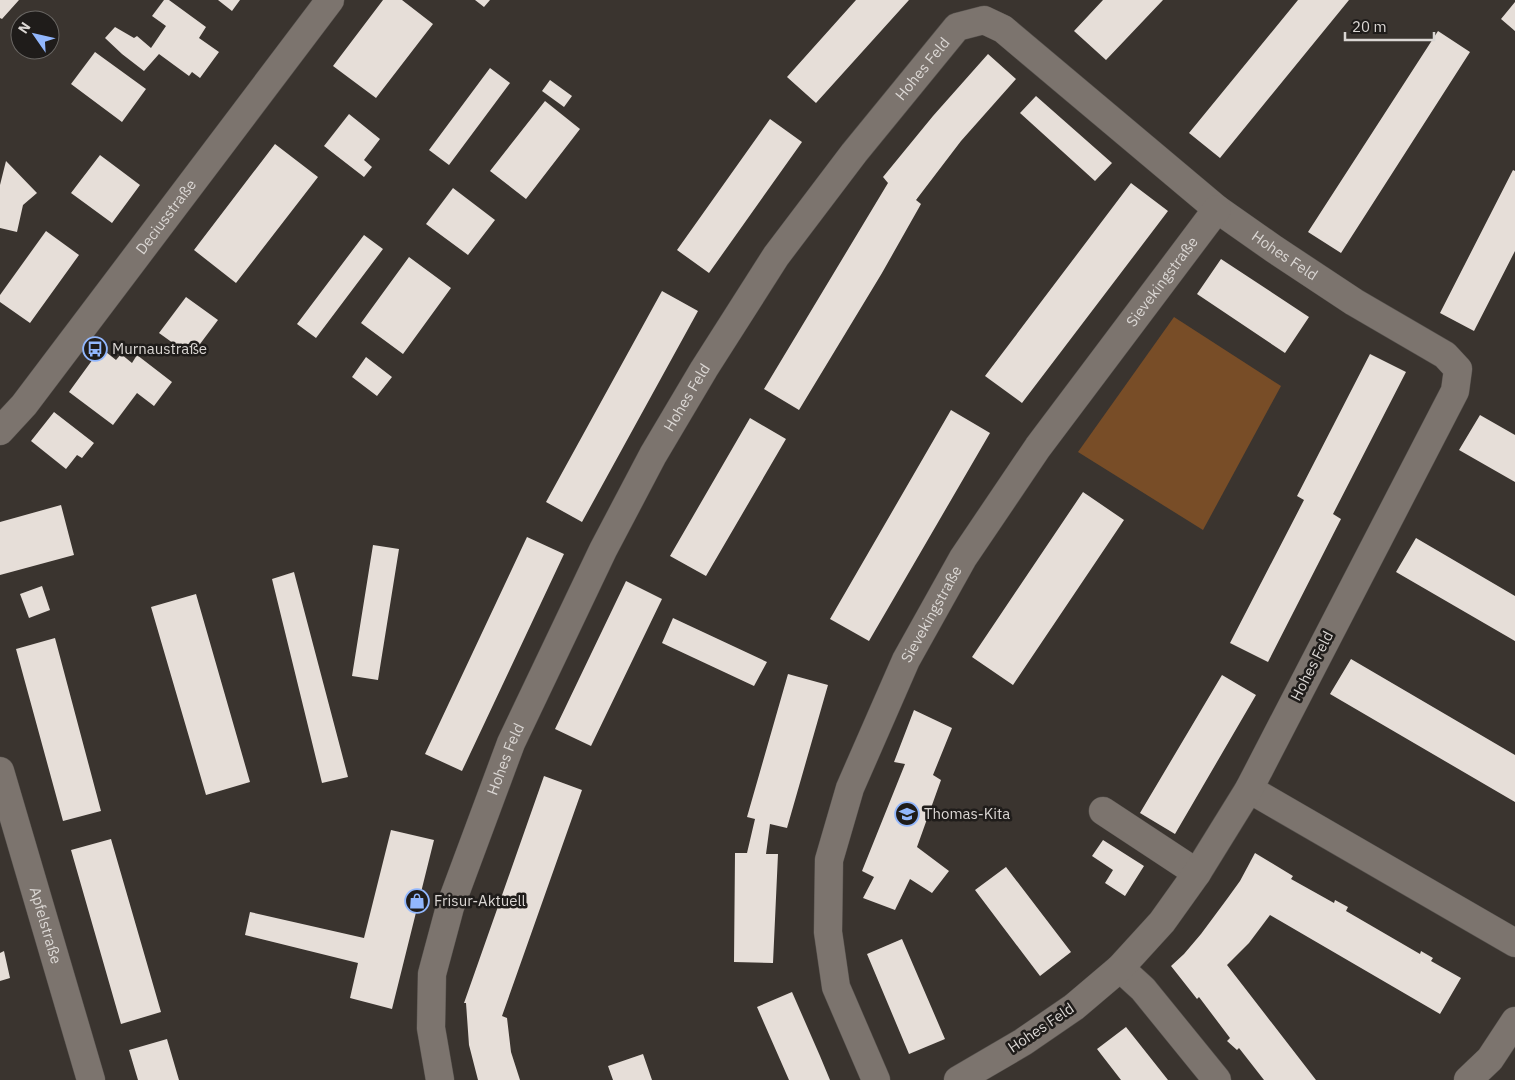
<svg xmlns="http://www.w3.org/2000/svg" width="1515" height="1080" font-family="'IBM Plex Sans',sans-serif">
	<rect width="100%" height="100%" fill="#3a342f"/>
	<!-- green -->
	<path fill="#784d27" d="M 1174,317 L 1281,386 L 1203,530 L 1078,452 Z"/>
	<!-- building -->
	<path fill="#e6ded8" d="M 0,0 L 19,0 L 2,19 L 0,18 Z
		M 164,0 L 169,0 L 206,27 L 199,38 L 219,52 L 200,78 L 192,72 L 189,76 L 159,54 L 144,71 L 122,54 L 105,38 L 115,27 L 134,38 L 137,36 L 151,48 L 166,26 L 152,16 Z
		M 218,0 L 240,0 L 232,11 Z
		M 383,0 L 402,0 L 433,24 L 376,98 L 333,66 Z
		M 475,0 L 490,0 L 484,7 Z
		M 856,0 L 909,0 L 816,103 L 787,77 Z
		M 1103,0 L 1163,0 L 1106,60 L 1074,31 Z
		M 1298,0 L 1349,0 L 1220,158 L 1189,133 Z
		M 1515,2 L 1515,31 L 1501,19 Z
		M 1438,31 L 1470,52 L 1341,253 L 1308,232 Z
		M 95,52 L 146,89 L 122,122 L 71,84 Z
		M 988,54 L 1016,79 L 961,141 L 916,200 L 921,204 L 882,273 L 799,410 L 764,389 L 888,183 L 883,177 L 933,116 Z
		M 490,68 L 510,83 L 449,165 L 429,150 Z
		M 550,80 L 572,96 L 564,107 L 542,91 Z
		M 1036,96 L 1112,163 L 1095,181 L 1020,113 Z
		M 545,101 L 580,129 L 526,199 L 490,171 Z
		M 349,114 L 380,139 L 364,160 L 372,167 L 364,177 L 324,146 Z
		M 770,119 L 802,142 L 709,273 L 677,250 Z
		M 275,144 L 318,177 L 236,283 L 194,250 Z
		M 100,155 L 140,185 L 112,223 L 71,193 Z
		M 6,161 L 37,193 L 23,205 L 17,232 L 0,228 L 0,185 Z
		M 1513,170 L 1515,171 L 1515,251 L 1474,331 L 1440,313 Z
		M 1131,183 L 1168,211 L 1022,403 L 985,376 Z
		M 453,188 L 495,220 L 468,255 L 426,224 Z
		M 46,231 L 79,255 L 30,323 L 0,302 L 0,295 Z
		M 364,235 L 383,249 L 316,338 L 297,324 Z
		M 409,257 L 451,288 L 403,354 L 361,323 Z
		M 1221,259 L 1309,317 L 1285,353 L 1197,294 Z
		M 662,291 L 698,311 L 582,522 L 546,502 Z
		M 186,297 L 218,320 L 191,356 L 159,333 Z
		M 101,348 L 116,360 L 121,354 L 132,363 L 137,355 L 172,382 L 154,406 L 137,393 L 113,425 L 69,392 Z
		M 1370,354 L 1406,372 L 1333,514 L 1341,519 L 1268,662 L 1230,643 L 1304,500 L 1297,496 Z
		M 366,357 L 392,377 L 377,396 L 352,377 Z
		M 951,410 L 990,433 L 869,641 L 830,619 Z
		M 54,412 L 94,443 L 82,458 L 77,455 L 66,469 L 31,441 Z
		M 1480,415 L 1515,435 L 1515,482 L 1459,450 Z
		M 750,418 L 786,439 L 706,576 L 670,556 Z
		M 1083,492 L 1124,520 L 1013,685 L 972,657 Z
		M 61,505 L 74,555 L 0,575 L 0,522 Z
		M 527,537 L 564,554 L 462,771 L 425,754 Z
		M 1416,538 L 1515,596 L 1515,641 L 1396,572 Z
		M 373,545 L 399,549 L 378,680 L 352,676 Z
		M 294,572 L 348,777 L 322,783 L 272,579 Z
		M 626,581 L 662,599 L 591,746 L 555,729 Z
		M 42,586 L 50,610 L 29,618 L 20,594 Z
		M 196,594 L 250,782 L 206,795 L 151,607 Z
		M 673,618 L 767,662 L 754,686 L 662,643 Z
		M 55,638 L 101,811 L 63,821 L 16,649 Z
		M 1351,659 L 1515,755 L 1515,802 L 1330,694 Z
		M 788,674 L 828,685 L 787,828 L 770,824 L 766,854 L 778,854 L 773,963 L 734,962 L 735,853 L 747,853 L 755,819 L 747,817 Z
		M 1222,675 L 1256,695 L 1175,834 L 1140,813 Z
		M 914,710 L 952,728 L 933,775 L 941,780 L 917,847 L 949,871 L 932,893 L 910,879 L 895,910 L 863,898 L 874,877 L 862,871 L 905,764 L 894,762 Z
		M 544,776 L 582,790 L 502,1016 L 507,1018 L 511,1052 L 520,1080 L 478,1080 L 469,1045 L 466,1003 L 464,1003 Z
		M 391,830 L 434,840 L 392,1009 L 350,998 L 358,963 L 245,935 L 250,912 L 364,938 Z
		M 111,839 L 161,1012 L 121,1024 L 71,850 Z
		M 1103,840 L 1144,866 L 1125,896 L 1105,883 L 1113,870 L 1092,856 Z
		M 1255,853 L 1293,876 L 1291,879 L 1334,903 L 1335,900 L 1348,907 L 1346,911 L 1420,954 L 1421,951 L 1433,958 L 1431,961 L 1461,978 L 1440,1014 L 1270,915 L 1249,943 L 1227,965 L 1316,1080 L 1264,1080 L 1239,1048 L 1237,1050 L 1227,1041 L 1230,1038 L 1199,997 L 1197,999 L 1171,966 L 1184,954 L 1201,934 L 1227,899 L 1240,881 Z
		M 1006,867 L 1071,952 L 1040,976 L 975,890 Z
		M 902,939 L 945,1039 L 909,1054 L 867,954 Z
		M 4,951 L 10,978 L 0,981 L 0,953 Z
		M 792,992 L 820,1056 L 830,1080 L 789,1080 L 757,1007 Z
		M 1126,1027 L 1149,1056 L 1168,1080 L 1121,1080 L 1097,1049 Z
		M 167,1039 L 179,1080 L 138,1080 L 129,1050 Z
		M 643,1054 L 652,1080 L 613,1080 L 608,1066 Z"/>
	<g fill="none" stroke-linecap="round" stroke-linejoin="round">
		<!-- minor casing -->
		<g stroke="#55504c" stroke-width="29">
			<g id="minor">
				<path id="s1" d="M 0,431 L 24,405 L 330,0"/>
				<path id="s2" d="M 0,771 L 91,1080"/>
				<path d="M 1249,789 L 1515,943"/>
				<path d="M 1103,811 L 1197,873"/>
				<path d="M 1120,968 L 1143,989 L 1217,1080"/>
				<path id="s3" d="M 440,1080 L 431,1028 L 432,974 L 450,907 L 511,743 L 603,550 L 653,455 L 704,369 L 776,256 L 854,153 L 957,27 L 984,20 L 1003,29 L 1217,209 L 1274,249 L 1354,302 L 1445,355 L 1458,369 L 1455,391 L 1249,789 L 1197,873 L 1162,922 L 1120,968 L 1074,1007 L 1023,1042 L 958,1080"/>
				<path id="s4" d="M 876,1080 L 836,987 L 828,932 L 829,860 L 850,788 L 906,660 L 963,558 L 1038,447 L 1217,209"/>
				<path d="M 1468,1080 L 1490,1059 L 1515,1021"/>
			</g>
		</g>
		<!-- minor -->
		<use href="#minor" stroke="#7c746e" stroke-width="28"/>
	</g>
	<!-- icons -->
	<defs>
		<g id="bus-ring" transform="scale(1.25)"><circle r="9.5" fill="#1f1c1a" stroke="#92b7fd" stroke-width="1.5"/><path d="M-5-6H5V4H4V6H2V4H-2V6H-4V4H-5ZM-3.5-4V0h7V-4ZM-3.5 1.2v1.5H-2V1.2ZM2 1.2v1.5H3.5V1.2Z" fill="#92b7fd"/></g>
		<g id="school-ring" transform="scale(1.25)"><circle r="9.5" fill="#1f1c1a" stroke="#92b7fd" stroke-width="1.5"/><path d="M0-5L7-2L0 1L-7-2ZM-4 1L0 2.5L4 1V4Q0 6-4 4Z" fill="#92b7fd"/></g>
		<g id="shop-ring" transform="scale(1.25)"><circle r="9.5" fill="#1f1c1a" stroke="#92b7fd" stroke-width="1.5"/><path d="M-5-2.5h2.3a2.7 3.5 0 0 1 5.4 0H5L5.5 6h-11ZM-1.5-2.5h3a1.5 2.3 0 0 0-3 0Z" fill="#92b7fd"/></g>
	</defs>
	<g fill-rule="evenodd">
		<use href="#bus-ring" x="95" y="349"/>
		<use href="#school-ring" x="907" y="814"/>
		<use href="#shop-ring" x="417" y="901"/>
	</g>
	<g text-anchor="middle" stroke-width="5" stroke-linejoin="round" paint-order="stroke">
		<!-- street labels -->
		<g font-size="15" fill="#dbd7d4" stroke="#1f1c1a">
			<text dy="5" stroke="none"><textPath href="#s3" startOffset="1144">Hohes Feld</textPath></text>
			<text dy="5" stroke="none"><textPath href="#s1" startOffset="271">Deciusstraße</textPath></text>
			<text dy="5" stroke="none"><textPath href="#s3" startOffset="1609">Hohes Feld</textPath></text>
			<text dy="5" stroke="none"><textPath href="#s4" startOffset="901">Sievekingstraße</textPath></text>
			<text dy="5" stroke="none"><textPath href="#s3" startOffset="739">Hohes Feld</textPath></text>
			<text dy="5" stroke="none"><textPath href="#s4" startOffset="496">Sievekingstraße</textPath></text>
			<text transform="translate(1312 666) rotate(-63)" y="5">Hohes Feld</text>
			<text dy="5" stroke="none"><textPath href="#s3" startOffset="334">Hohes Feld</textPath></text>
			<text dy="5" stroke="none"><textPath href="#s2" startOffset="161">Apfelstraße</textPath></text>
			<text transform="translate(1041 1028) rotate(-34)" y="5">Hohes Feld</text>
		</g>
		<!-- poi labels -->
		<g font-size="15" fill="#dbd7d4" stroke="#1f1c1a" text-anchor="start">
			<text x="112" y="354">Murnaustraße</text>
			<text x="924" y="819">Thomas-Kita</text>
			<text x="434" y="906">Frisur-Aktuell</text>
		</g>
	</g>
	<!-- north arrow -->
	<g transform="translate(35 35) rotate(304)"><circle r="24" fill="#1f1c1a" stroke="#6a6764"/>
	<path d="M0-4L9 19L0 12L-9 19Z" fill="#92b7fd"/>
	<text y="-8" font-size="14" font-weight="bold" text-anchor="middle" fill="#dbd7d4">N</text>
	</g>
	<!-- scale -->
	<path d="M1345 32v8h89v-8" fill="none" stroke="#dbd7d4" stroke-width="2.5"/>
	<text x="1352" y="32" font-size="15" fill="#dbd7d4" stroke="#1f1c1a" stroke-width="4" paint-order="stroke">20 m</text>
</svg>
